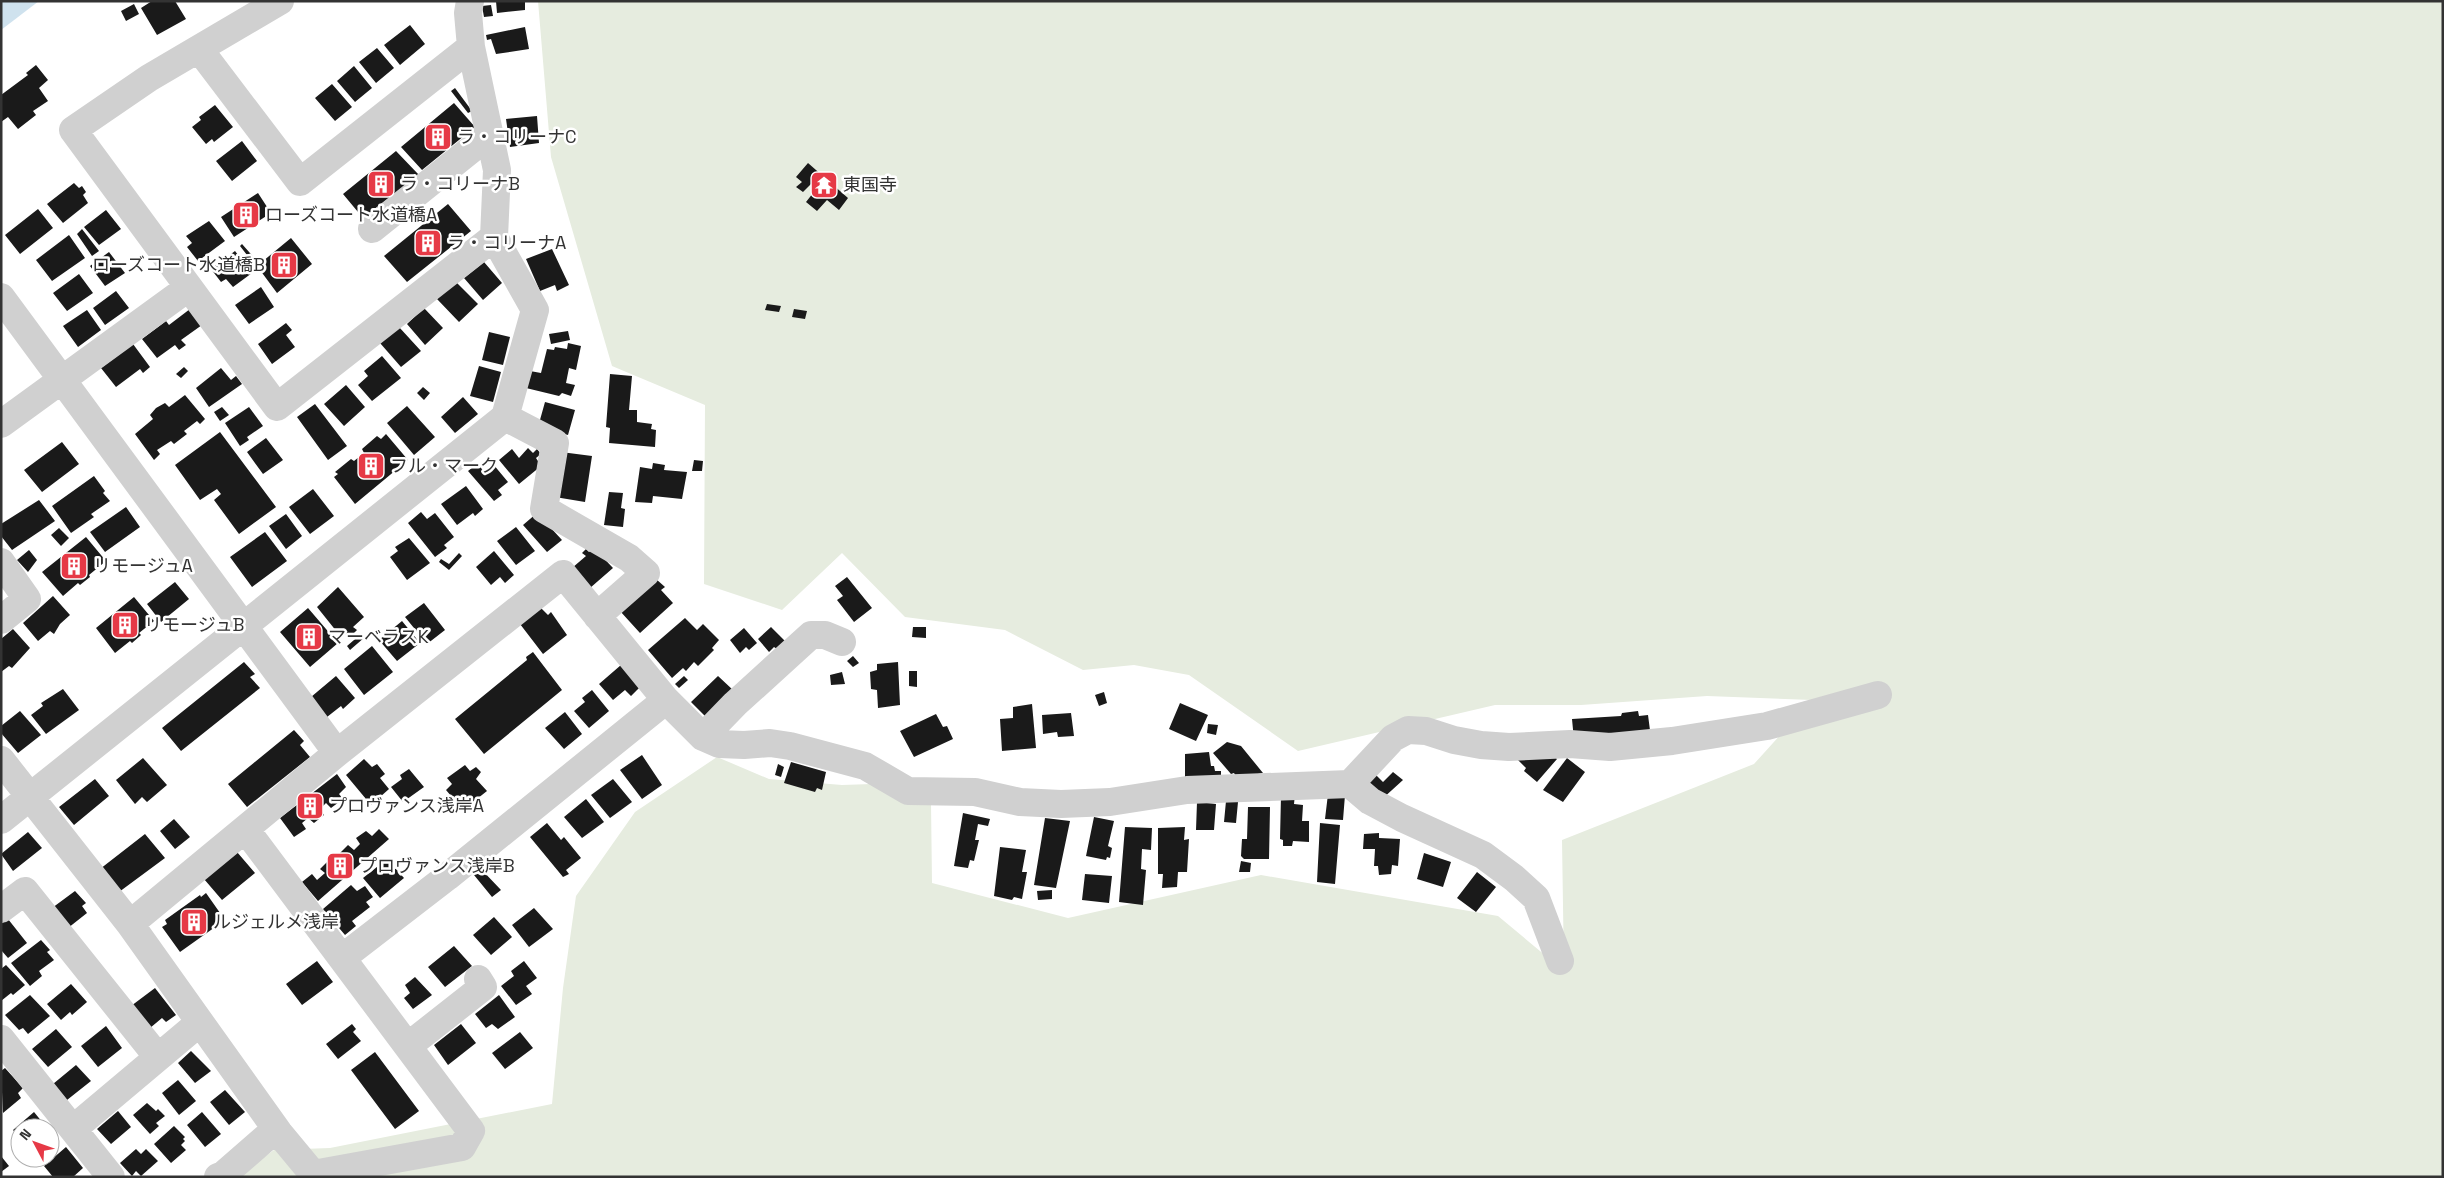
<svg xmlns="http://www.w3.org/2000/svg" width="2444" height="1178" font-family="'Space Grotesk','Noto Sans JP',sans-serif">
	<rect width="100%" height="100%" fill="#fff"/>
	<!-- green -->
	<path fill="#e6ecdf" d="M 538,1 L 2443,1 L 2443,1177 L 236,1177 L 274,1150 L 330,1148 L 552,1104 L 563,988 L 576,896 L 635,812 L 717,757 L 769,779 L 842,785 L 872,784 L 931,803 L 932,883 L 1068,918 L 1261,875 L 1498,916 L 1564,971 L 1562,840 L 1754,764 L 1812,700 L 1707,696 L 1581,705 L 1495,705 L 1298,751 L 1189,675 L 1134,665 L 1083,670 L 1005,630 L 905,617 L 842,553 L 782,610 L 704,584 L 705,405 L 612,366 L 551,157 Z"/>
	<!-- water -->
	<path fill="#cfe2ee" d="M 1,1 L 39,1 L 1,30 Z"/>
	<!-- building -->
	<path fill="#1a1a1a" d="M 152,1 L 175,1 L 186,19 L 157,35 L 141,8 Z
		M 496,1 L 525,1 L 525,10 L 497,13 Z
		M 134,4 L 139,14 L 126,21 L 121,11 Z
		M 491,5 L 493,16 L 484,17 L 482,6 Z
		M 410,25 L 425,44 L 400,65 L 384,45 Z
		M 525,27 L 529,49 L 496,54 L 491,39 L 487,40 L 486,35 Z
		M 377,48 L 394,68 L 376,83 L 359,62 Z
		M 36,65 L 48,80 L 39,88 L 48,101 L 33,111 L 36,115 L 18,129 L 8,117 L 1,122 L 1,95 L 28,75 L 26,73 Z
		M 354,66 L 372,88 L 355,102 L 337,81 Z
		M 332,84 L 352,107 L 335,121 L 315,98 Z
		M 455,88 L 472,111 L 468,113 L 451,91 Z
		M 454,103 L 475,127 L 422,170 L 401,147 Z
		M 215,105 L 233,127 L 214,142 L 212,139 L 206,144 L 192,127 L 201,120 L 199,117 Z
		M 537,116 L 539,143 L 510,147 L 506,119 Z
		M 242,141 L 257,161 L 232,181 L 216,161 Z
		M 396,151 L 419,175 L 363,218 L 343,194 Z
		M 808,163 L 848,198 L 839,210 L 827,200 L 817,211 L 806,202 L 817,188 L 811,184 L 803,192 L 796,187 L 802,182 L 796,177 Z
		M 74,183 L 79,188 L 82,186 L 86,192 L 83,195 L 88,203 L 63,223 L 47,204 Z
		M 258,193 L 271,213 L 234,237 L 221,217 Z
		M 448,204 L 471,231 L 407,282 L 384,256 Z
		M 38,209 L 53,228 L 20,254 L 5,235 Z
		M 106,210 L 121,229 L 99,245 L 84,227 Z
		M 209,221 L 225,241 L 198,261 L 187,247 L 192,243 L 186,236 Z
		M 82,229 L 99,251 L 92,256 L 77,234 Z
		M 69,235 L 85,258 L 52,281 L 36,260 Z
		M 291,238 L 312,264 L 277,293 L 257,266 Z
		M 242,244 L 257,261 L 254,264 L 240,246 Z
		M 552,249 L 569,285 L 557,291 L 555,285 L 540,291 L 526,259 Z
		M 235,251 L 252,273 L 233,287 L 226,279 L 221,282 L 211,269 Z
		M 109,252 L 125,273 L 105,286 L 90,266 Z
		M 484,262 L 502,283 L 483,300 L 464,278 Z
		M 79,274 L 93,293 L 67,311 L 53,293 Z
		M 456,282 L 478,304 L 459,322 L 437,299 Z
		M 261,287 L 274,307 L 249,324 L 235,305 Z
		M 116,291 L 129,308 L 105,325 L 93,308 Z
		M 767,304 L 781,306 L 779,312 L 765,310 Z
		M 424,308 L 443,328 L 425,345 L 407,324 Z
		M 190,309 L 202,325 L 181,340 L 186,345 L 179,350 L 175,345 L 157,358 L 142,339 L 166,321 L 169,325 Z
		M 794,309 L 807,311 L 805,319 L 792,317 Z
		M 87,310 L 101,330 L 78,347 L 63,326 Z
		M 286,323 L 292,330 L 286,335 L 295,347 L 272,364 L 258,344 Z
		M 399,327 L 421,351 L 401,367 L 380,343 Z
		M 568,331 L 570,340 L 551,344 L 549,334 Z
		M 489,332 L 510,337 L 503,365 L 482,360 Z
		M 568,343 L 581,346 L 576,370 L 569,368 L 566,383 L 575,385 L 571,396 L 562,393 L 559,396 L 526,388 L 530,371 L 541,373 L 547,349 L 554,350 L 555,347 L 567,349 Z
		M 133,344 L 150,367 L 143,373 L 140,369 L 116,387 L 101,368 Z
		M 382,356 L 401,378 L 372,401 L 358,385 L 368,376 L 364,371 Z
		M 479,366 L 501,372 L 493,402 L 470,396 Z
		M 184,367 L 188,371 L 181,378 L 176,374 Z
		M 221,368 L 231,380 L 236,376 L 242,384 L 209,407 L 196,388 Z
		M 610,374 L 632,376 L 629,410 L 637,410 L 637,422 L 652,424 L 651,429 L 656,430 L 655,447 L 609,443 L 610,428 L 606,427 Z
		M 346,385 L 365,407 L 344,426 L 324,404 Z
		M 423,387 L 430,393 L 424,400 L 417,393 Z
		M 185,395 L 205,419 L 200,424 L 197,421 L 184,431 L 187,434 L 174,444 L 171,441 L 157,450 L 160,454 L 154,460 L 135,434 L 153,419 L 150,415 L 156,408 L 165,403 L 169,407 Z
		M 463,397 L 478,414 L 455,433 L 441,417 Z
		M 545,402 L 575,410 L 568,435 L 538,427 Z
		M 315,404 L 347,446 L 328,460 L 297,417 Z
		M 407,406 L 435,437 L 414,455 L 387,423 Z
		M 222,407 L 229,415 L 220,421 L 214,412 Z
		M 249,407 L 263,426 L 247,437 L 249,440 L 240,446 L 225,423 Z
		M 220,432 L 276,507 L 239,534 L 214,500 L 221,494 L 217,489 L 200,500 L 175,465 Z
		M 386,434 L 408,460 L 355,504 L 334,477 L 338,474 L 335,472 L 351,459 L 354,461 L 364,453 L 362,449 L 377,436 L 381,439 Z
		M 266,438 L 283,460 L 263,474 L 247,452 Z
		M 62,442 L 79,464 L 42,492 L 24,470 Z
		M 528,448 L 533,453 L 537,449 L 541,454 L 536,458 L 541,466 L 519,484 L 499,460 L 512,449 L 519,458 Z
		M 561,452 L 592,456 L 585,502 L 555,497 Z
		M 694,460 L 703,461 L 702,471 L 692,471 Z
		M 653,463 L 665,465 L 664,470 L 687,472 L 682,499 L 653,496 L 652,503 L 635,502 L 640,467 L 652,469 Z
		M 477,464 L 484,471 L 493,464 L 508,482 L 498,490 L 502,495 L 494,501 L 468,471 Z
		M 94,476 L 105,491 L 103,493 L 110,501 L 91,514 L 94,517 L 71,533 L 52,506 Z
		M 466,486 L 483,509 L 475,516 L 473,513 L 457,525 L 441,504 Z
		M 313,489 L 334,516 L 310,534 L 289,507 Z
		M 609,492 L 623,493 L 621,508 L 625,509 L 623,527 L 604,525 Z
		M 39,500 L 55,521 L 12,550 L 1,536 L 1,524 Z
		M 126,507 L 140,527 L 105,552 L 90,532 Z
		M 421,512 L 427,519 L 435,513 L 454,537 L 444,545 L 447,548 L 435,557 L 408,523 Z
		M 537,513 L 562,540 L 547,552 L 523,525 Z
		M 286,514 L 302,536 L 286,549 L 269,526 Z
		M 516,527 L 535,551 L 516,565 L 497,541 Z
		M 59,528 L 69,538 L 61,546 L 51,535 Z
		M 265,532 L 287,561 L 252,587 L 230,557 Z
		M 86,537 L 106,561 L 89,575 L 90,577 L 80,585 L 78,583 L 63,596 L 42,572 Z
		M 409,538 L 430,563 L 407,580 L 390,557 L 398,551 L 395,547 Z
		M 594,548 L 613,568 L 590,588 L 572,568 L 586,556 L 582,553 L 586,549 L 589,552 Z
		M 29,550 L 37,560 L 28,572 L 17,560 Z
		M 494,551 L 514,575 L 505,583 L 500,577 L 491,585 L 476,567 Z
		M 459,553 L 462,556 L 449,570 L 439,562 L 441,559 L 449,564 Z
		M 847,577 L 872,608 L 854,622 L 837,600 L 843,596 L 835,586 Z
		M 656,579 L 665,587 L 661,590 L 673,603 L 640,633 L 620,611 Z
		M 175,582 L 189,599 L 161,622 L 147,604 Z
		M 338,587 L 364,617 L 353,627 L 357,630 L 349,638 L 346,634 L 341,637 L 317,607 Z
		M 53,596 L 70,615 L 60,624 L 54,634 L 50,631 L 38,641 L 23,623 Z
		M 134,597 L 154,621 L 139,633 L 141,635 L 132,643 L 130,641 L 115,653 L 96,628 Z
		M 424,603 L 445,630 L 427,644 L 405,617 Z
		M 308,608 L 338,643 L 310,667 L 280,632 Z
		M 541,608 L 548,615 L 551,612 L 567,635 L 543,654 L 520,624 Z
		M 685,618 L 697,630 L 703,624 L 719,640 L 712,648 L 714,650 L 698,666 L 694,662 L 686,671 L 683,668 L 672,678 L 648,650 Z
		M 402,621 L 420,643 L 397,661 L 379,640 Z
		M 771,627 L 785,641 L 777,649 L 774,647 L 769,652 L 758,639 Z
		M 913,627 L 926,627 L 926,638 L 912,637 Z
		M 744,628 L 757,643 L 749,650 L 746,647 L 740,653 L 730,640 Z
		M 13,629 L 30,648 L 12,668 L 9,666 L 1,672 L 1,639 Z
		M 361,634 L 365,637 L 350,650 L 347,646 Z
		M 372,646 L 393,672 L 364,695 L 344,669 Z
		M 533,652 L 562,690 L 484,754 L 455,719 L 527,660 L 526,657 Z
		M 853,656 L 859,663 L 853,667 L 847,661 Z
		M 244,662 L 255,674 L 250,677 L 260,688 L 181,751 L 162,728 Z
		M 898,662 L 900,705 L 878,708 L 877,690 L 871,689 L 870,672 L 877,670 L 877,664 Z
		M 621,665 L 640,687 L 631,696 L 625,690 L 613,700 L 599,684 Z
		M 909,671 L 917,671 L 917,687 L 909,686 Z
		M 842,672 L 845,684 L 831,685 L 830,675 Z
		M 336,676 L 355,698 L 343,709 L 341,706 L 327,717 L 311,697 Z
		M 684,676 L 688,680 L 679,688 L 675,684 Z
		M 718,676 L 733,690 L 705,716 L 691,702 Z
		M 63,689 L 79,710 L 46,734 L 31,715 L 43,706 L 41,703 Z
		M 592,690 L 609,711 L 589,728 L 574,711 L 585,702 L 582,698 Z
		M 1104,692 L 1107,703 L 1099,706 L 1095,695 Z
		M 1180,703 L 1208,715 L 1196,741 L 1169,729 Z
		M 1032,704 L 1036,748 L 1002,751 L 1000,719 L 1013,718 L 1013,707 Z
		M 20,711 L 41,735 L 18,753 L 1,733 L 1,726 Z
		M 1638,711 L 1639,716 L 1648,715 L 1651,738 L 1574,740 L 1572,719 L 1621,716 L 1622,713 Z
		M 565,712 L 582,734 L 564,749 L 545,728 Z
		M 1071,713 L 1074,736 L 1058,737 L 1057,732 L 1043,734 L 1042,715 Z
		M 936,714 L 943,727 L 947,726 L 953,739 L 914,757 L 900,731 Z
		M 1208,724 L 1218,725 L 1216,735 L 1207,733 Z
		M 294,730 L 304,741 L 300,745 L 310,757 L 247,807 L 228,784 Z
		M 1227,742 L 1241,746 L 1263,773 L 1237,778 L 1234,773 L 1231,774 L 1213,753 Z
		M 1209,752 L 1211,766 L 1214,766 L 1215,771 L 1221,771 L 1221,781 L 1185,783 L 1185,754 Z
		M 642,755 L 662,785 L 642,799 L 620,770 Z
		M 1553,755 L 1557,759 L 1537,782 L 1524,771 L 1526,768 L 1517,759 Z
		M 143,758 L 167,785 L 147,802 L 142,797 L 135,804 L 116,780 Z
		M 1567,758 L 1585,772 L 1563,802 L 1543,790 Z
		M 364,759 L 372,767 L 377,764 L 385,774 L 380,778 L 389,789 L 371,805 L 346,775 Z
		M 791,762 L 826,772 L 822,790 L 817,788 L 815,792 L 784,783 Z
		M 778,764 L 784,767 L 781,777 L 775,775 Z
		M 465,765 L 470,771 L 476,767 L 481,772 L 476,779 L 487,791 L 463,810 L 446,790 L 452,784 L 447,778 Z
		M 409,769 L 424,787 L 403,802 L 391,787 L 402,779 L 400,775 Z
		M 1393,772 L 1403,780 L 1381,800 L 1365,782 L 1374,773 L 1383,782 Z
		M 337,774 L 346,787 L 339,794 L 343,799 L 331,808 L 326,803 L 320,809 L 324,815 L 314,823 L 308,818 L 302,823 L 306,829 L 294,837 L 280,818 Z
		M 95,779 L 109,796 L 74,825 L 59,807 Z
		M 613,779 L 632,802 L 610,818 L 591,795 Z
		M 1295,794 L 1294,804 L 1303,805 L 1302,821 L 1309,821 L 1309,842 L 1293,841 L 1292,846 L 1283,846 L 1283,840 L 1280,839 L 1281,796 Z
		M 1328,794 L 1345,795 L 1343,820 L 1325,819 Z
		M 586,799 L 604,822 L 582,838 L 564,817 Z
		M 1226,801 L 1238,802 L 1236,823 L 1224,822 Z
		M 1197,802 L 1216,804 L 1214,830 L 1196,830 Z
		M 1248,807 L 1270,807 L 1269,859 L 1244,859 L 1241,856 L 1242,839 L 1247,839 Z
		M 963,813 L 990,819 L 988,826 L 978,824 L 975,840 L 979,840 L 974,861 L 970,860 L 968,868 L 954,866 Z
		M 1094,817 L 1114,821 L 1108,846 L 1112,848 L 1110,858 L 1107,857 L 1106,860 L 1086,856 Z
		M 1045,818 L 1070,821 L 1056,888 L 1034,885 Z
		M 174,819 L 190,837 L 175,849 L 160,831 Z
		M 547,823 L 561,840 L 564,837 L 581,858 L 566,870 L 569,874 L 563,877 L 530,837 Z
		M 1320,823 L 1340,825 L 1335,884 L 1317,882 Z
		M 1125,827 L 1152,828 L 1151,850 L 1142,849 L 1141,869 L 1146,870 L 1143,905 L 1119,902 Z
		M 1185,827 L 1184,840 L 1189,839 L 1187,872 L 1178,872 L 1177,887 L 1162,888 L 1163,874 L 1158,874 L 1158,828 Z
		M 379,829 L 389,839 L 318,901 L 302,882 L 312,874 L 317,880 L 325,873 L 320,869 L 330,859 L 335,864 L 342,858 L 340,853 L 348,845 L 354,850 L 360,844 L 356,838 L 366,831 L 372,836 Z
		M 28,832 L 42,848 L 13,871 L 1,854 Z
		M 1379,833 L 1379,838 L 1400,839 L 1398,866 L 1392,865 L 1391,874 L 1379,875 L 1378,866 L 1374,866 L 1375,849 L 1363,849 L 1364,834 Z
		M 145,834 L 165,858 L 119,892 L 100,869 Z
		M 1000,847 L 1026,850 L 1022,872 L 1027,872 L 1022,899 L 1014,897 L 1012,900 L 994,896 Z
		M 237,852 L 255,873 L 222,900 L 204,879 Z
		M 1424,853 L 1451,862 L 1443,887 L 1417,879 Z
		M 387,859 L 404,878 L 380,898 L 363,878 Z
		M 1241,861 L 1251,863 L 1250,872 L 1239,872 Z
		M 481,869 L 501,890 L 492,897 L 474,875 Z
		M 1477,872 L 1496,887 L 1476,912 L 1457,898 Z
		M 1085,874 L 1112,876 L 1109,903 L 1082,900 Z
		M 351,885 L 357,891 L 365,886 L 373,897 L 366,902 L 370,907 L 352,921 L 356,926 L 345,935 L 323,909 Z
		M 1052,890 L 1052,899 L 1038,900 L 1037,891 Z
		M 75,891 L 86,903 L 82,906 L 87,913 L 68,928 L 52,908 Z
		M 206,893 L 225,920 L 180,952 L 162,927 L 167,924 L 165,920 L 200,895 L 201,897 Z
		M 534,908 L 553,929 L 529,947 L 512,925 Z
		M 494,917 L 512,937 L 491,955 L 473,935 Z
		M 8,919 L 27,943 L 8,958 L 1,950 L 1,924 Z
		M 41,940 L 50,950 L 47,952 L 54,960 L 39,971 L 42,976 L 30,986 L 11,963 Z
		M 454,946 L 472,966 L 445,987 L 428,967 Z
		M 317,961 L 333,982 L 302,1005 L 286,984 Z
		M 524,961 L 537,978 L 526,986 L 532,994 L 516,1005 L 501,986 L 514,976 L 511,971 Z
		M 6,965 L 25,985 L 13,995 L 11,993 L 1,1001 L 1,969 Z
		M 415,977 L 432,995 L 413,1009 L 404,998 L 410,993 L 405,985 Z
		M 71,984 L 87,1002 L 72,1015 L 70,1012 L 61,1020 L 47,1004 Z
		M 155,988 L 176,1015 L 166,1022 L 162,1018 L 150,1028 L 131,1006 Z
		M 30,995 L 50,1016 L 28,1034 L 23,1028 L 19,1030 L 5,1015 Z
		M 499,995 L 515,1017 L 498,1029 L 492,1024 L 486,1028 L 475,1014 Z
		M 352,1024 L 356,1029 L 353,1032 L 361,1041 L 338,1059 L 326,1044 Z
		M 461,1024 L 476,1043 L 448,1065 L 434,1045 Z
		M 106,1026 L 122,1048 L 98,1067 L 81,1046 Z
		M 56,1029 L 72,1047 L 48,1067 L 32,1049 Z
		M 520,1032 L 533,1048 L 505,1069 L 492,1053 Z
		M 191,1051 L 211,1071 L 195,1083 L 178,1063 Z
		M 375,1052 L 419,1111 L 395,1129 L 351,1070 Z
		M 76,1065 L 91,1081 L 67,1100 L 53,1084 Z
		M 5,1068 L 23,1088 L 18,1093 L 21,1098 L 3,1113 L 1,1071 Z
		M 178,1080 L 196,1101 L 179,1115 L 162,1093 Z
		M 225,1090 L 245,1112 L 229,1125 L 210,1102 Z
		M 147,1103 L 156,1111 L 158,1109 L 165,1116 L 156,1123 L 159,1126 L 150,1134 L 133,1115 Z
		M 118,1111 L 131,1127 L 111,1144 L 97,1129 Z
		M 34,1112 L 47,1128 L 20,1128 L 20,1138 L 13,1130 Z
		M 202,1112 L 221,1134 L 205,1147 L 187,1125 Z
		M 174,1126 L 185,1137 L 183,1139 L 185,1141 L 181,1145 L 186,1150 L 171,1163 L 154,1144 Z
		M 66,1147 L 83,1168 L 73,1177 L 53,1177 L 44,1166 Z
		M 136,1149 L 141,1154 L 146,1149 L 158,1161 L 141,1176 L 136,1171 L 132,1176 L 120,1163 Z
		M 1,1156 L 9,1166 L 1,1172 Z"/>
	<g fill="none" stroke-linecap="round" stroke-linejoin="round">
		<!-- minor -->
		<path stroke="#d0d0d0" stroke-width="28" d="M 280,1 L 149,78 L 73,130 L 277,407 L 494,237
			M 199,49 L 300,182 L 471,47
			M 372,229 L 489,135
			M 1,297 L 337,753
			M 505,417 L 555,443 L 544,509 L 629,558 L 646,573 L 597,616
			M 1,424 L 188,288
			M 1,562 L 27,599 L 1,620
			M 703,737 L 735,704 L 811,635 L 825,635 L 842,642
			M 1,760 L 130,924 L 279,1133 L 313,1174 L 462,1147 L 471,1131 L 246,830
			M 1350,784 L 1370,801 L 1402,818 L 1483,855 L 1514,878 L 1536,898 L 1560,961
			M 1,820 L 505,417 L 535,310 L 494,237 L 497,170 L 471,47 L 468,13 L 470,1
			M 1,909 L 25,891 L 157,1056
			M 130,924 L 337,753 L 563,574 L 666,700 L 703,737 L 719,744 L 744,745 L 770,743 L 790,746 L 865,766 L 908,791 L 975,792 L 1020,802 L 1061,804 L 1110,802 L 1187,790 L 1350,784 L 1393,738 L 1408,730 L 1426,731 L 1454,740 L 1481,745 L 1509,747 L 1570,744 L 1610,747 L 1672,741 L 1767,726 L 1878,695
			M 342,958 L 447,877 L 666,700
			M 1,1039 L 111,1177
			M 408,1046 L 483,987 L 478,979
			M 73,1129 L 199,1023
			M 218,1177 L 223,1175 L 276,1129"/>
	</g>
	<!-- icons -->
	<defs>
		<g id="building-square" transform="scale(1.4375)"><rect x="-9" y="-9" width="18" height="18" rx="4" fill="#e63946" stroke="#fff"/><path d="M-4-6H4V6H1V3H-1V6H-4ZM-2.5-4.3h1.7v1.8h-1.7ZM.8-4.3h1.7v1.8H.8ZM-2.5-1h1.7V.8h-1.7ZM.8-1h1.7V.8H.8Z" fill="#fff"/></g>
		<g id="temple-square" transform="scale(1.4375)"><rect x="-9" y="-9" width="18" height="18" rx="4" fill="#e63946" stroke="#fff"/><path d="M0-6L5-2H3V0L6.5 2.5H4V6H1.5V3h-3V6H-4V2.5H-6.5L-3 0V-2H-5Z" fill="#fff"/></g>
	</defs>
	<g fill-rule="evenodd">
		<use href="#building-square" x="438" y="137"/>
		<use href="#building-square" x="381" y="184"/>
		<use href="#temple-square" x="824" y="185"/>
		<use href="#building-square" x="246" y="215"/>
		<use href="#building-square" x="428" y="243"/>
		<use href="#building-square" x="284" y="265"/>
		<use href="#building-square" x="371" y="466"/>
		<use href="#building-square" x="74" y="566"/>
		<use href="#building-square" x="125" y="625"/>
		<use href="#building-square" x="309" y="637"/>
		<use href="#building-square" x="310" y="806"/>
		<use href="#building-square" x="340" y="866"/>
		<use href="#building-square" x="194" y="922"/>
	</g>
	<g text-anchor="middle" stroke-width="5" stroke-linejoin="round" paint-order="stroke">
		<!-- poi labels -->
		<g font-size="18" fill="#333" stroke="#fff" text-anchor="start">
			<text x="457" y="143">ラ・コリーナC</text>
			<text x="400" y="190">ラ・コリーナB</text>
			<text x="843" y="191">東国寺</text>
			<text x="265" y="221">ローズコート水道橋A</text>
			<text x="447" y="249">ラ・コリーナA</text>
			<text x="265" y="271" text-anchor="end">ローズコート水道橋B</text>
			<text x="390" y="472">フル・マーク</text>
			<text x="93" y="572">リモージュA</text>
			<text x="144" y="631">リモージュB</text>
			<text x="328" y="643">マーベラスK</text>
			<text x="329" y="812">プロヴァンス浅岸A</text>
			<text x="359" y="872">プロヴァンス浅岸B</text>
			<text x="213" y="928">ルジェルメ浅岸</text>
		</g>
	</g>
	<!-- border -->
	<rect width="2444" height="1178" fill="none" stroke="#333333" stroke-width="5"/>
	<!-- north arrow -->
	<g transform="translate(35 1143) rotate(311)"><circle r="24" fill="#ffffff" stroke="#adadad"/>
	<path d="M0-4L9 19L0 12L-9 19Z" fill="#e63946"/>
	<text y="-8" font-size="14" font-weight="bold" text-anchor="middle" fill="#333333">N</text>
	</g>
</svg>
